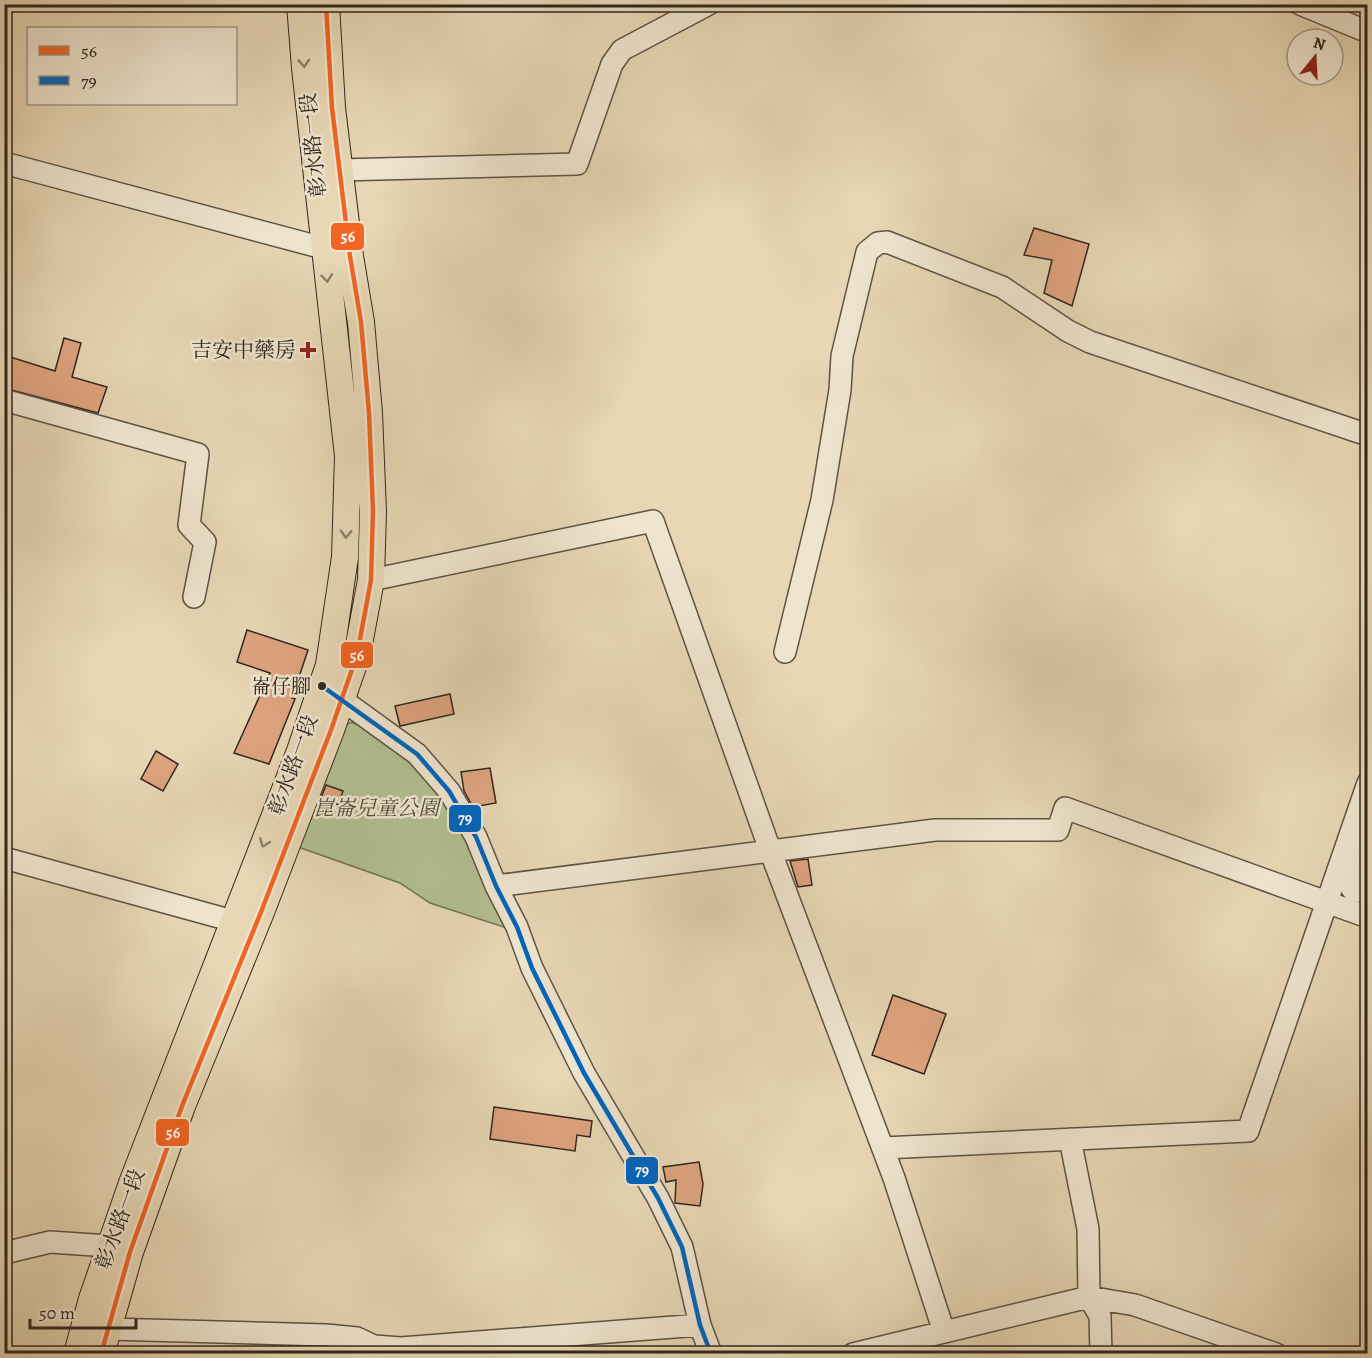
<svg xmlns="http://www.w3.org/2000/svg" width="1372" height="1358" font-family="Alegreya,'Noto Serif TC',serif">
	<rect width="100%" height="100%" fill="#e7d7b5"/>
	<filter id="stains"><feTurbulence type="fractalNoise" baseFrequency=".00333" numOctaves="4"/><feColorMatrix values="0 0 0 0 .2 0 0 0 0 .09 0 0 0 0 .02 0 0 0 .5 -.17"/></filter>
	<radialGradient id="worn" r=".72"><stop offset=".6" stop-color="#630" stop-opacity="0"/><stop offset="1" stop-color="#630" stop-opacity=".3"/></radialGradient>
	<!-- green -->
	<path fill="#b1bf91" stroke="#707358" stroke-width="1.5" d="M 351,722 L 385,736 L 445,792 L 513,930 L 430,903 L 400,883 L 298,847 L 333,735 Z"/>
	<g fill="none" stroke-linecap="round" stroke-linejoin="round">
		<!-- canal -->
		<path stroke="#98b8b4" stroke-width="15" d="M 1339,900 L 1368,818"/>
	</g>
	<!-- building -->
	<path fill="#dea480" stroke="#2f271e" stroke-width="1.5" d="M 1034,228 L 1089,244 L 1072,306 L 1044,293 L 1052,260 L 1024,255 Z
		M 64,338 L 81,343 L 72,377 L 107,387 L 98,413 L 4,388 L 4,355 L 55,371 Z
		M 247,630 L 308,650 L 292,698 L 295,699 L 269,764 L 234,753 L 270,673 L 237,662 Z
		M 450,694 L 454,714 L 400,726 L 395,706 Z
		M 156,751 L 178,764 L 163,791 L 141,779 Z
		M 490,768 L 496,803 L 473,807 L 464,791 L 461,772 Z
		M 326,785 L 343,791 L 338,805 L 321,798 Z
		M 808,859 L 812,885 L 798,887 L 790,861 Z
		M 893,995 L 946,1014 L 924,1074 L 872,1055 Z
		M 494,1107 L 592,1121 L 590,1137 L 577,1135 L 575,1151 L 490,1139 Z
		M 699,1162 L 703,1184 L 700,1206 L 675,1203 L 676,1180 L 666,1182 L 663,1167 Z"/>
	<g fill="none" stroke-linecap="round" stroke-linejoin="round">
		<!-- minor casing -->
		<g stroke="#5d5344" stroke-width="24">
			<path id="minor" d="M 1300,4 L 1368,32
				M 4,163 L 338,252
				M 339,170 L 577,164 L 612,64 L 622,50 L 709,4
				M 4,400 L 198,454 L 189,525 L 205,542 L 194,597
				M 371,580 L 653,521 L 770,850 L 894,1178 L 944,1332
				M 785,652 L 822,500 L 840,390 L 842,356 L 867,252 L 878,243 L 887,242 L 1002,287 L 1068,331 L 1090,342 L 1368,435
				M 330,691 L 417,754 L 449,791 L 476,837 L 496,886 L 517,927 L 532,968 L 584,1073 L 658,1198 L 682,1247 L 700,1325 L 711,1354
				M 1368,844 L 1352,889 L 1368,894
				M 4,858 L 233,921
				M 496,886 L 935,830 L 1058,830 L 1065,808 L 1368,917
				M 1070,1139 L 1088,1229 L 1089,1297 L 1100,1316 L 1101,1354
				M 883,1148 L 1248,1131 L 1368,783
				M 4,1253 L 50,1242 L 109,1246 L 124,1250
				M 95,1324 L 108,1329 L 326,1335 L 357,1338 L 374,1346 L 401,1348 L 700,1325
				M 853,1354 L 1089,1297 L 1135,1305 L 1276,1354"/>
		</g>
		<!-- major casing -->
		<g stroke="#2f271e" stroke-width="28">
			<path id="major" d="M 77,1354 L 92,1299 L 132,1183 L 300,751 L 329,665 L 345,557 L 348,456 L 305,68 L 300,4
				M 101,1354 L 130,1252 L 182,1106 L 261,912 L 331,730 L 357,655 L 371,580 L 373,511 L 369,413 L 361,322 L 350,256 L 332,108 L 326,4"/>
		</g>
		<!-- minor -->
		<use href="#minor" stroke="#efe5cf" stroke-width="21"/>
		<!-- major -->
		<use href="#major" stroke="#e7d7b5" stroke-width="26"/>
		<!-- bus-1 casing -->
		<g stroke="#efe5cf" stroke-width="9">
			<path id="bus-1" d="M 101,1354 L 130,1252 L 182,1106 L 261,912 L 331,730 L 357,655 L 371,580 L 373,511 L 369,413 L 361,322 L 350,256 L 332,108 L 326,4"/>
		</g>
		<!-- bus-2 casing -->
		<g stroke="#efe5cf" stroke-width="9">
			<path id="bus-2" d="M 322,686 L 417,754 L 449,791 L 476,837 L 496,886 L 517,927 L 532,968 L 584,1073 L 658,1198 L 682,1247 L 700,1325 L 711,1354"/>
		</g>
		<!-- bus-1 -->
		<use href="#bus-1" stroke="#f26522" stroke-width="4.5"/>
		<!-- bus-2 -->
		<use href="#bus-2" stroke="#0065bd" stroke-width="4.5"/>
	</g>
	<!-- one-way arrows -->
	<defs><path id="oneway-chevron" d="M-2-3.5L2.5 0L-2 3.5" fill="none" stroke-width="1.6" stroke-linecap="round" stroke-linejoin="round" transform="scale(1.5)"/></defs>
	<g stroke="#8b7f6a">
		<use href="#oneway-chevron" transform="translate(304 63) rotate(86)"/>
		<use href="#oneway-chevron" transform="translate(327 278) rotate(83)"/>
		<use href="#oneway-chevron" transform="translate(346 534) rotate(92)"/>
		<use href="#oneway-chevron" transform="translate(264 843) rotate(111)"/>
	</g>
	<!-- markers -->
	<path fill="#8f2418" stroke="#efe5cf" stroke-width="2" d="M305 341h6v6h6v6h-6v6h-6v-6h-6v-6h6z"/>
	<circle fill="#2f271e" stroke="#efe5cf" stroke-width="2" cx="322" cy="686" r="5"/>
	<g text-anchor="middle" stroke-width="5" stroke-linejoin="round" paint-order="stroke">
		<!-- bus labels -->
		<g font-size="20" fill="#2f271e" stroke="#efe5cf" text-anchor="end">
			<text x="311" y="693">崙仔腳</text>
		</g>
		<!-- street labels -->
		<g font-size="21" fill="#2f271e" stroke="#efe5cf">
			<text transform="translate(313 145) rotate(-96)" y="7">彰水路一段</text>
			<text transform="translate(293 765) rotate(-70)" y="7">彰水路一段</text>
			<text transform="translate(120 1219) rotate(-70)" y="7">彰水路一段</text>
		</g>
		<!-- poi labels -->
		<g font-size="21" fill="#2f271e" stroke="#efe5cf" text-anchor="end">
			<text x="296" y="357">吉安中藥房</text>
		</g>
		<!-- park labels -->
		<g font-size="21" font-style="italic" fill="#504d3b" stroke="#efe5cf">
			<text x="376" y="815">崑崙兒童公園</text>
		</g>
	</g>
	<g stroke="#efe5cf" stroke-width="2">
		<rect x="330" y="222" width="35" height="29" rx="6" fill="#f26522"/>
		<rect x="340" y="641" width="34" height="28" rx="6" fill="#f26522"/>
		<rect x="448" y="804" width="34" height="29" rx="6" fill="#0065bd"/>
		<rect x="155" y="1118" width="35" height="29" rx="6" fill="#f26522"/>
		<rect x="625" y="1156" width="34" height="29" rx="6" fill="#0065bd"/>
	</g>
	<g font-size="16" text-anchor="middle" font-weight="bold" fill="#fff">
		<text x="348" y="242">56</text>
		<text x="357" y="661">56</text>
		<text x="465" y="824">79</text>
		<text x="173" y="1138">56</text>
		<text x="642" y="1176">79</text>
	</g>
	<!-- margin -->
	<rect width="1372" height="1358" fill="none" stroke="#e7d7b5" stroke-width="24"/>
	<rect x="6" y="6" width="1360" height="1346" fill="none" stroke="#2f271e" stroke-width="3"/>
	<rect x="12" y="12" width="1348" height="1334" fill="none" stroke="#2f271e" stroke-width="1.5"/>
	<!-- legend -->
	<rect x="27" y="27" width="210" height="78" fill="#efe5cf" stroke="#a29988" stroke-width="1.5"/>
	<rect x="39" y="46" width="30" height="9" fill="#f26522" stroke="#a29988" stroke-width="1.5"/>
	<text x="81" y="57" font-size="18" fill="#2f271e">56</text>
	<rect x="39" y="76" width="30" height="9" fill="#0065bd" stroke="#a29988" stroke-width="1.5"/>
	<text x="81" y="87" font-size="18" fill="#2f271e">79</text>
	<!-- north arrow -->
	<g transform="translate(1315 57) rotate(18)"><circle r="28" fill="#efe5cf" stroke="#a29988" stroke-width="1.5"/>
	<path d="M0-4.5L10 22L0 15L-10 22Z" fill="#8f2418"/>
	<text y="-9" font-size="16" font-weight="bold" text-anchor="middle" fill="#2f271e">N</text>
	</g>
	<!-- scale -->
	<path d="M30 1319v9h106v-9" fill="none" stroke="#2f271e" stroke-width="3"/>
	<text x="39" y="1319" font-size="18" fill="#2f271e" stroke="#efe5cf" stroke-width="4.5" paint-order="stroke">50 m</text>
	<rect width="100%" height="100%" filter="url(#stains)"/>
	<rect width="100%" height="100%" fill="url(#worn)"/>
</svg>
